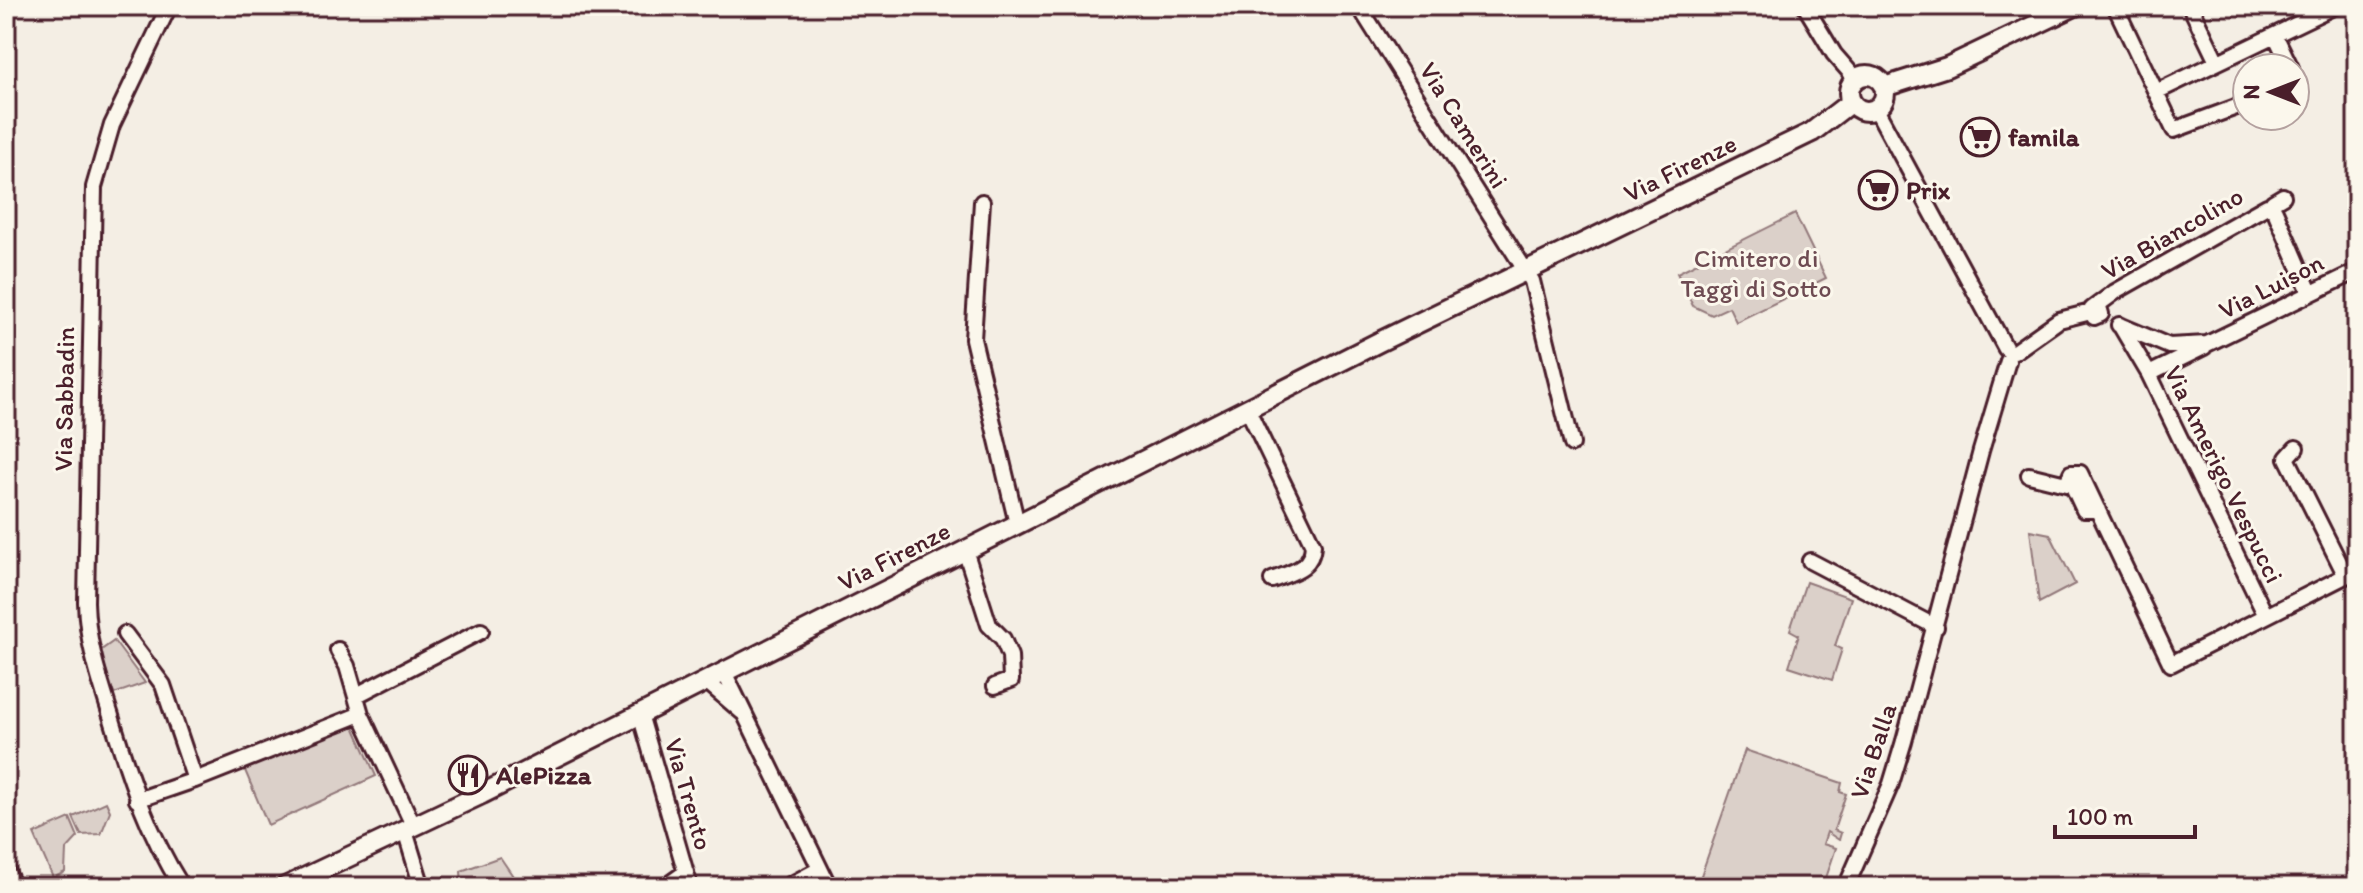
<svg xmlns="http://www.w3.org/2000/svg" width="2363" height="893" font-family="Itim,sans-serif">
	<rect width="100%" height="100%" fill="#f4eee4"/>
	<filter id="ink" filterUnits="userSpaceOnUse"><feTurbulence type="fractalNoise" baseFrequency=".0125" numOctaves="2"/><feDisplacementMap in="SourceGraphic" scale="16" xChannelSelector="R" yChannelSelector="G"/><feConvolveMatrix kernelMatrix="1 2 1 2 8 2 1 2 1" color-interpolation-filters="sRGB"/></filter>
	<g filter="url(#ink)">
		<!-- green -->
		<path fill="#dbd0c9" stroke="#92787a" stroke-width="2" d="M 1795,214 L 1826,278 L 1736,322 L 1729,307 L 1712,315 L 1693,306 L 1677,273 Z
			M 2030,530 L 2050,534 L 2075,584 L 2039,603 Z
			M 1806,582 L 1851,598 L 1835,646 L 1842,649 L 1832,680 L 1789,666 L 1799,635 L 1790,630 Z
			M 114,641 L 145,683 L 114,694 L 100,651 Z
			M 353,724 L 376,776 L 268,825 L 244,768 Z
			M 1745,750 L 1842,783 L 1840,792 L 1846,794 L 1834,830 L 1841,833 L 1839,840 L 1827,832 L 1823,844 L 1836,848 L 1823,887 L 1697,887 Z
			M 106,802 L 110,811 L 101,834 L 81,835 L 73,817 Z
			M 70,818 L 78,837 L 66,850 L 65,872 L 53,878 L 34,834 Z
			M 500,857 L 519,885 L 462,887 L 461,871 Z"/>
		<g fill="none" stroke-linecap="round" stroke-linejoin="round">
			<!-- minor casing -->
			<g stroke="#4a1f2b" stroke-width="20">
				<path id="minor" d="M 169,6 L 112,125 L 94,187 L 86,602 C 87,642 99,678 111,716 C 130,779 147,831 182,887
					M 1359,6 L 1532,281 L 1572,444
					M 1805,6 L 1834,54 L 1855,78
					M 2115,6 L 2174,130 L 2247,103
					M 2190,6 L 2217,62
					M 2275,35 L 2291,68
					M 2295,77 L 2298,84 L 2295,85
					M 2156,92 L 2335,6
					M 1876,109 L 2006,349
					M 982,202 L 973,339 L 1017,524
					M 2272,208 L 2273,202 L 2283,196
					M 2099,307 L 2101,314 L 2094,317 L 2092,309 L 2115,292 L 2267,206 L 2275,211 L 2310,292
					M 2119,325 L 2169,346 L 2207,344 L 2357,271
					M 2120,325 L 2149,374 L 2265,614
					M 2014,352 L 2059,320 L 2091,312
					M 2149,374 L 2204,347
					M 1247,408 L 1313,545 C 1312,569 1292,572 1272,580
					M 2296,448 L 2287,458 L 2346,576
					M 2029,475 L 2066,484 L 2071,482
					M 2098,510 L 2084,510 L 2069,478 L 2071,473 L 2080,473 L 2171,664 L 2357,570
					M 965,550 L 989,625 L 1003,639 L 1010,656 L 1011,680 L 995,686
					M 1810,561 L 1936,627
					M 125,634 L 163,685 L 195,780 L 137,800
					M 338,650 L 347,666 L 361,714 L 414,827
					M 724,672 L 829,887
					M 706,681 L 742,712
					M 357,695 L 481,631
					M 640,714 L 690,887
					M 195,780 L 361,714
					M 405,831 L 422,887
					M 6,869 L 14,887
					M 665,887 L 686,872
					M 786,887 L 820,869
					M 1846,887 L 1891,784 L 1904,741 L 1981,451 L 2008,361"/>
			</g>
			<!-- major casing -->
			<g stroke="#4a1f2b" stroke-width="24">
				<path id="major" d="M1849 93a18 18 0 1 1 36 0a18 18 0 1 1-36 0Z
					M 1884,87 L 1947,67 L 2075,6
					M 285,887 L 482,794 L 1379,342 L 1812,132 L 1851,102"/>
			</g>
			<!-- minor -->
			<use href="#minor" stroke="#fbf7ec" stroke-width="14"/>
			<!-- major -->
			<use href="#major" stroke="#fbf7ec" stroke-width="18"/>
		</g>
	</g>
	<!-- icons -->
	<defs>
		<g id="supermarket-ring" transform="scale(2)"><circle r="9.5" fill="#fbf7ec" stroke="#4a1f2b" stroke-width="1.5"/><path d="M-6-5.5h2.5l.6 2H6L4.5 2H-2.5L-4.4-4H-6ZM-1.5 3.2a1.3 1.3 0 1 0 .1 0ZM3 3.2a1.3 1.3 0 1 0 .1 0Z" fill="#4a1f2b"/></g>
		<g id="restaurant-ring" transform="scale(2)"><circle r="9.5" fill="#fbf7ec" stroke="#4a1f2b" stroke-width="1.5"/><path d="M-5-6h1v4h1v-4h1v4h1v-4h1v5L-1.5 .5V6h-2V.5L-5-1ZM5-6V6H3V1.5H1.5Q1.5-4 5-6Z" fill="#4a1f2b"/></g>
	</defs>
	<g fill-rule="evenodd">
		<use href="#supermarket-ring" x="1980" y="137"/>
		<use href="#supermarket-ring" x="1878" y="190"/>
		<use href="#restaurant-ring" x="468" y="775"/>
	</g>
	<g text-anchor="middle" stroke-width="6" stroke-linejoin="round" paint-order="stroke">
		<!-- street labels -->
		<g font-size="26" fill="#4a1f2b" stroke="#fbf7ec">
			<text transform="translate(1464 125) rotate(58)" y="9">Via Camerini</text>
			<text transform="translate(1680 168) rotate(-26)" y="9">Via Firenze</text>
			<text transform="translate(2172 233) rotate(-30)" y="9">Via Biancolino</text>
			<text transform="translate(2271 286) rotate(-27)" y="9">Via Luison</text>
			<text transform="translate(64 399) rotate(-89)" y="9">Via Sabbadin</text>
			<text transform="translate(2224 474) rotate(64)" y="9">Via Amerigo Vespucci</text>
			<text transform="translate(894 556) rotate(-27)" y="9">Via Firenze</text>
			<text transform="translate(1873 751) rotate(-72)" y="9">Via Balla</text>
			<text transform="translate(689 794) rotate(74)" y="9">Via Trento</text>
		</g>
		<!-- poi labels -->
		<g font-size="26" font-weight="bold" fill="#4a1f2b" stroke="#fbf7ec" text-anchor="start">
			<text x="2008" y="146">famila</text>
			<text x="1906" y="199">Prix</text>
			<text x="496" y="784">AlePizza</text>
		</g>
		<!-- park labels -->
		<g font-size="26" fill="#6e4b52" stroke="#fbf7ec">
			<text x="1756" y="267">Cimitero di<tspan x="1756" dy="30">Taggì di Sotto</tspan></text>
		</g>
	</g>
	<!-- margin -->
	<rect width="2363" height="893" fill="none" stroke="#fbf7ec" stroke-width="32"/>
	<rect x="16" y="16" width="2331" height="861" fill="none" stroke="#4a1f2b" stroke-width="3" filter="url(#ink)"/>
	<!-- north arrow -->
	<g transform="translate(2271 92) rotate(270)"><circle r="38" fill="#fbf7ec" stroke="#b4a19f" stroke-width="2"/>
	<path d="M0-6L14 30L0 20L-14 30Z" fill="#4a1f2b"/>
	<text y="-12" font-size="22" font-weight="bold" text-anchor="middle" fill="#4a1f2b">N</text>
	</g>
	<!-- scale -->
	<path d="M2055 825v12h140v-12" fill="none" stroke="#4a1f2b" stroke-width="4"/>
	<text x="2067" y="825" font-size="24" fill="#4a1f2b" stroke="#fbf7ec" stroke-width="6" paint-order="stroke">100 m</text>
</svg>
